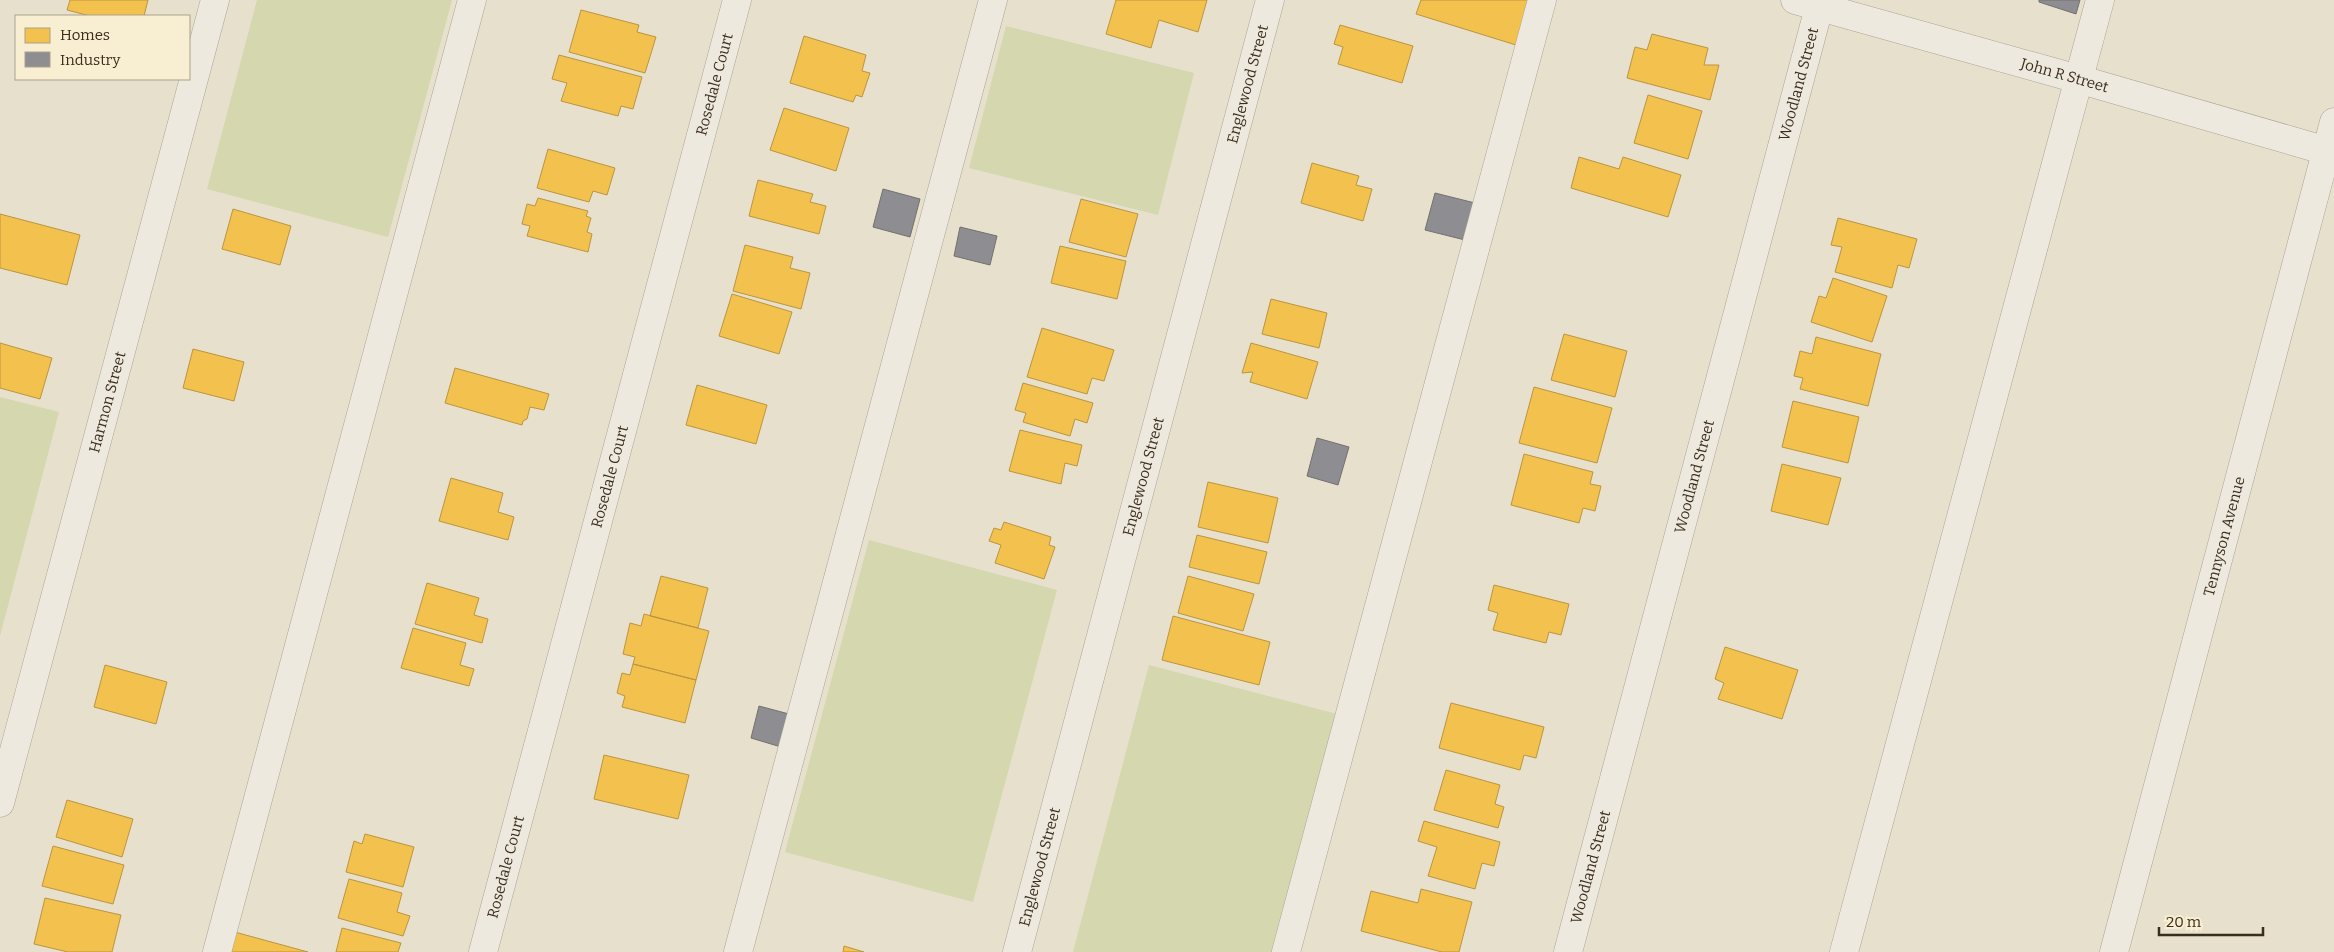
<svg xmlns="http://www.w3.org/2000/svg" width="2334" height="952" font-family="Bitter,serif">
	<rect width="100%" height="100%" fill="#e6e0cc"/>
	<!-- green -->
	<path fill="#d5d7ae" d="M 257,0 L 452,0 L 388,237 L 207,189 Z
		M 1006,26 L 1194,73 L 1158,215 L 969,168 Z
		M 0,397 L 59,412 L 0,636 Z
		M 869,540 L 1057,590 L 973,902 L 785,852 Z
		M 1149,665 L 1337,714 L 1275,952 L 1073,952 Z"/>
	<!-- homes -->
	<path fill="#f2c14e" stroke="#bb953f" d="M 70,0 L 148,0 L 144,16 L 90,16 L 67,10 Z
		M 1116,0 L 1207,0 L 1198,32 L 1159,20 L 1151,48 L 1106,34 Z
		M 1421,0 L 1530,0 L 1516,45 L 1416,14 Z
		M 581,10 L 639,25 L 637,32 L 656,37 L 645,73 L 569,52 Z
		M 1340,25 L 1413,46 L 1402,83 L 1338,64 L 1343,47 L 1334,44 Z
		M 1652,34 L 1708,48 L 1704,65 L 1719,65 L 1710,100 L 1627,78 L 1635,47 L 1647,50 Z
		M 804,36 L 866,55 L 862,71 L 870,73 L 862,97 L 856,95 L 853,102 L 790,83 Z
		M 559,55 L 642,77 L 633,109 L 621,106 L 618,116 L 561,101 L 567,83 L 552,79 Z
		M 1648,95 L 1702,111 L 1688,159 L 1634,143 Z
		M 784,108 L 849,128 L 836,171 L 770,150 Z
		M 548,149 L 615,168 L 607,195 L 593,191 L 589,202 L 537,188 Z
		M 1579,157 L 1619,169 L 1623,157 L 1681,175 L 1668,217 L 1571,188 Z
		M 1312,163 L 1359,176 L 1356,185 L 1372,189 L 1363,221 L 1301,203 Z
		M 758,180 L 813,194 L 810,202 L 826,206 L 819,234 L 749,216 Z
		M 538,198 L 588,211 L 586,216 L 591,218 L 587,232 L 592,234 L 588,252 L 527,236 L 530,226 L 522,224 L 527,204 L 535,206 Z
		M 1081,199 L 1138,214 L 1126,257 L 1069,242 Z
		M 233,209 L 291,226 L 280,265 L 222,249 Z
		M 0,214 L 80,235 L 67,285 L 0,268 Z
		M 1838,218 L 1917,239 L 1909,268 L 1898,265 L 1892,288 L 1835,272 L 1842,247 L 1831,245 Z
		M 745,245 L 793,257 L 790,268 L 810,273 L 801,309 L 733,291 Z
		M 1060,246 L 1126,261 L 1117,299 L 1051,283 Z
		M 1833,278 L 1887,296 L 1872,342 L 1811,322 L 1819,296 L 1826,298 Z
		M 732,294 L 792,312 L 779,354 L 719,336 Z
		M 1271,299 L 1327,313 L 1319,348 L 1262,334 Z
		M 1042,328 L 1114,350 L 1104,381 L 1092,378 L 1087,394 L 1027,377 Z
		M 1564,334 L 1627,351 L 1615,397 L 1551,380 Z
		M 1816,337 L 1881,354 L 1868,406 L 1800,389 L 1803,378 L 1794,376 L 1800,351 L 1812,354 Z
		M 0,343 L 52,358 L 40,399 L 0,388 Z
		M 1251,343 L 1318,362 L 1307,399 L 1250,382 L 1253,372 L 1242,373 Z
		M 193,349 L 244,362 L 234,401 L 183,388 Z
		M 455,368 L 549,394 L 544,410 L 530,407 L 527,419 L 523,421 L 522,425 L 445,403 Z
		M 1023,383 L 1093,403 L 1087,423 L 1075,419 L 1070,436 L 1023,422 L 1026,413 L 1015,410 Z
		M 697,385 L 767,405 L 756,444 L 686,425 Z
		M 1534,387 L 1612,408 L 1597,463 L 1519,443 Z
		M 1793,401 L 1859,417 L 1848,463 L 1782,447 Z
		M 1020,430 L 1082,445 L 1077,466 L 1065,463 L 1061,484 L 1009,471 Z
		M 1524,454 L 1593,472 L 1590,484 L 1601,486 L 1595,511 L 1583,508 L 1579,523 L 1511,505 Z
		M 1782,464 L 1841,478 L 1828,525 L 1771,511 Z
		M 451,478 L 503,493 L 498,512 L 514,517 L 508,540 L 439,521 Z
		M 1208,482 L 1278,498 L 1268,543 L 1198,527 Z
		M 1004,522 L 1051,537 L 1049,545 L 1055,547 L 1044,579 L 995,563 L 1001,545 L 989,541 L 994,528 L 1001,530 Z
		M 1197,535 L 1267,552 L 1259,584 L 1189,567 Z
		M 661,576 L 708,588 L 698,628 L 650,616 Z
		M 1188,576 L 1254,594 L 1243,631 L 1178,613 Z
		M 427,583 L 479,598 L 474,615 L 488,619 L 482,643 L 415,624 Z
		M 1494,585 L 1569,604 L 1561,635 L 1549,632 L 1546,643 L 1493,630 L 1498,613 L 1488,610 Z
		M 644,614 L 709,631 L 696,680 L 633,664 L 635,657 L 623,654 L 630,623 L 641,626 Z
		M 1173,616 L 1270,642 L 1259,685 L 1162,660 Z
		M 413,628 L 466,643 L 460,665 L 474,669 L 469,686 L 401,668 Z
		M 1725,647 L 1798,670 L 1782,719 L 1718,699 L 1724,683 L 1715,679 Z
		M 633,664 L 696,680 L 685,723 L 622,707 L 625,696 L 617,693 L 622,673 L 630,675 Z
		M 105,665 L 167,682 L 156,724 L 94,707 Z
		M 1451,703 L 1544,727 L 1536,758 L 1524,755 L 1520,770 L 1439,748 Z
		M 604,755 L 689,775 L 678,819 L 594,799 Z
		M 1446,770 L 1500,785 L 1495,804 L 1504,807 L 1498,828 L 1434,810 Z
		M 67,800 L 133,819 L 122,857 L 56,837 Z
		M 1424,821 L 1500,842 L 1494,866 L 1482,863 L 1475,889 L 1428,876 L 1437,847 L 1418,841 Z
		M 365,834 L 414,847 L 403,887 L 346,872 L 354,841 L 362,844 Z
		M 53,846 L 124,865 L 113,904 L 42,886 Z
		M 349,879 L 402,893 L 397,912 L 410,916 L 403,936 L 338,918 Z
		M 1421,889 L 1472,902 L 1459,952 L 1442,952 L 1361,931 L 1371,891 L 1418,903 Z
		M 45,898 L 121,915 L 112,952 L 68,952 L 34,944 Z
		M 342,928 L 401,943 L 398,952 L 336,952 Z
		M 231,931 L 308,952 L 225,952 Z
		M 844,946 L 864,952 L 843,952 Z"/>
	<!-- industry -->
	<path fill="#8d8d92" stroke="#74706f" d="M 2039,0 L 2080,0 L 2076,14 L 2039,2 Z
		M 883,189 L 920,199 L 910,237 L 873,227 Z
		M 1435,193 L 1475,203 L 1465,240 L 1425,230 Z
		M 960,227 L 997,236 L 990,265 L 954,256 Z
		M 1317,438 L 1349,447 L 1338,485 L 1307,476 Z
		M 759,706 L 789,714 L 781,747 L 751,738 Z"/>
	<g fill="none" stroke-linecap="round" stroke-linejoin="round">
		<!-- minor casing -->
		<g stroke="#aba496" stroke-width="29">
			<g id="minor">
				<path id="s1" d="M 1795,0 L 2078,79 L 2334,153"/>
				<path id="s2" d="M 0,803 L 215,0"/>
				<path d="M 217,952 L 472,0"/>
				<path id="s3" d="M 483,952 L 737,0"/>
				<path d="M 738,952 L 993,0"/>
				<path id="s4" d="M 1017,952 L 1270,0"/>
				<path d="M 1286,952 L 1542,0"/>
				<path id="s5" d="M 1568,952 L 1821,0"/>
				<path d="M 1844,952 L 2100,0"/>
				<path id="s6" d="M 2114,952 L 2334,122"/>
			</g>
		</g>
		<!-- minor -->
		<use href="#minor" stroke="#eee9df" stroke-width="28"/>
	</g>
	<g text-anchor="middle" stroke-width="5" stroke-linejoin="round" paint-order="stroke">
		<!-- street labels -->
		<g font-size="15" fill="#3b2d1d" stroke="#f8eed2">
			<text dy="5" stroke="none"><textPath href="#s1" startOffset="280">John R Street</textPath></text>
			<text dy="5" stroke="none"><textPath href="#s3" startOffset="898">Rosedale Court</textPath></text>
			<text dy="5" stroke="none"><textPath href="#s4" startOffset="898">Englewood Street</textPath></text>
			<text dy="5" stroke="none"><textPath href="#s5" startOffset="898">Woodland Street</textPath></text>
			<text dy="5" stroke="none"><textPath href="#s2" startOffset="415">Harmon Street</textPath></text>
			<text dy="5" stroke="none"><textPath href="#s3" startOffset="492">Rosedale Court</textPath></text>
			<text dy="5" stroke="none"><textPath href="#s4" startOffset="492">Englewood Street</textPath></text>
			<text dy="5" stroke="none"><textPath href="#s5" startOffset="492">Woodland Street</textPath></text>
			<text dy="5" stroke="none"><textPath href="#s6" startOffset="430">Tennyson Avenue</textPath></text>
			<text dy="5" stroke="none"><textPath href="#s3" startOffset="88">Rosedale Court</textPath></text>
			<text dy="5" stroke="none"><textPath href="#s4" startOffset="88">Englewood Street</textPath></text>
			<text dy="5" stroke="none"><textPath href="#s5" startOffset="88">Woodland Street</textPath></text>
		</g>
	</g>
	<!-- legend -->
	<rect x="15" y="15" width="175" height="65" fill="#f8eed2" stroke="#aca18a"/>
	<rect x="25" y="28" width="25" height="15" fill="#f2c14e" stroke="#aca18a"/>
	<text x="60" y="40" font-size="15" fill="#3b2d1d">Homes</text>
	<rect x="25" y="52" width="25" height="15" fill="#8d8d92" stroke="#aca18a"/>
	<text x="60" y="65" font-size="15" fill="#3b2d1d">Industry</text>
	<!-- scale -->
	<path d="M2159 927v8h104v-8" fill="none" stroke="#3b2d1d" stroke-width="2.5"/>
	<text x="2166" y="927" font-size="15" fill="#3b2d1d" stroke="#f8eed2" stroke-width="4" paint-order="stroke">20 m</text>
</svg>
